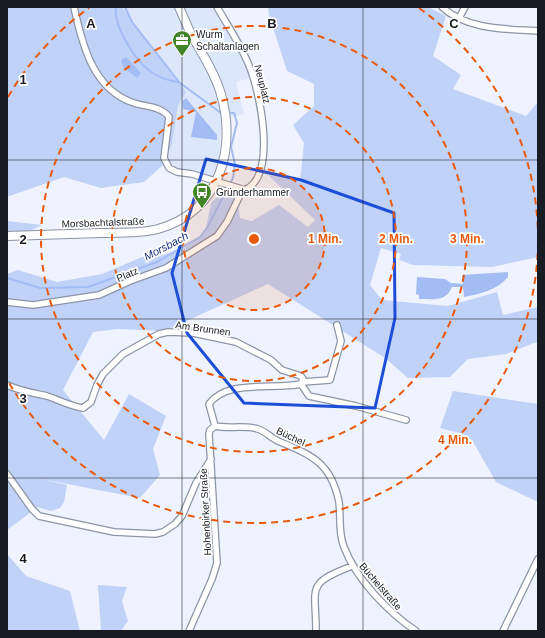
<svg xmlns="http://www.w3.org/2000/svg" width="545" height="638" font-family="Helvetica,sans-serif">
	<rect width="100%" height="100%" fill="#eef3ff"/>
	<!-- built -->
	<path fill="#dde7fb" d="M 221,7 L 241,40 L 256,76 L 236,82 L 244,114 L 222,119 L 218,172 L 212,184 L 190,175 L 175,174 L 162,166 L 172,144 L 178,105 L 121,8 Z"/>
	<!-- green -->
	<path fill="#c1d2f9" d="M 7,7 L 122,7 L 186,92 L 178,105 L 172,144 L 162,166 L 144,182 L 101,188 L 64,177 L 7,197 Z
		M 268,7 L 428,7 L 446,16 L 433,56 L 461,75 L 453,89 L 526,116 L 538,102 L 538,257 L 492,267 L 413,265 L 399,260 L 401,254 L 381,248 L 370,285 L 382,300 L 448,306 L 497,292 L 503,315 L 538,307 L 538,343 L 534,343 L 506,354 L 468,359 L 450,377 L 408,378 L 385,358 L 268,284 L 164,331 L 118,329 L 93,332 L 63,390 L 104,440 L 129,394 L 166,416 L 153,449 L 160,475 L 140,498 L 41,479 L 67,485 L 64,502 L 60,508 L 51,511 L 38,507 L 7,530 L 7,274 L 18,270 L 57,282 L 102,274 L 142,257 L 163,255 L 184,248 L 205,233 L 211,203 L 225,189 L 237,195 L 240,218 L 252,221 L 279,205 L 308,227 L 315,220 L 268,175 L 300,181 L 304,143 L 293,125 L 314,106 L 314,84 L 287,71 L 269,15 Z
		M 7,221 L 42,225 L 28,232 L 7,232 Z
		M 453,391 L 538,404 L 538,502 L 496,482 L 472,440 L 463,434 L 440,428 Z
		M 7,554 L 26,576 L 70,591 L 80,631 L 7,631 Z
		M 98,585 L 127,587 L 122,601 L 128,621 L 121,631 L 101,631 Z"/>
	<!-- water -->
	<path fill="#a3bcf3" d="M 126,57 L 141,73 L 137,78 L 123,67 L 121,60 Z
		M 186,98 L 217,135 L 217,140 L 191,137 L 196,112 L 183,109 L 182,101 Z
		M 508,272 L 508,277 C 497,290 480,294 464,297 L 463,287 L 452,287 C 446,302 433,299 419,299 L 419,295 L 416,294 L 417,277 L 445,279 L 451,283 L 463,284 L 462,275 Z"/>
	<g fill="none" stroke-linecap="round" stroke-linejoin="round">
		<!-- stream -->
		<path stroke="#a3bcf3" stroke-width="2" d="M 116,7 C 113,26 135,60 150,71 C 158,77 169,81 179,82
			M 125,7 L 132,22 L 180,83 L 221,113
			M 7,278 L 40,288 L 88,287 L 157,262 L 200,237 L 207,228 L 233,178 L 235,164 L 231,147 L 237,123 L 234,113 L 231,113"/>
		<!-- minor casing -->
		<g stroke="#8c94a5" stroke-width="8">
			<path id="minor" d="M 74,7 C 82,44 93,90 134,103 C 146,107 161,106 169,117 L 164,158 L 169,168 L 177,172 L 192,174 L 245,190 C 278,175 260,90 248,63 C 240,44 228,26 217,7
				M 442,7 C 467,30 506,29 538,31
				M 459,18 L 465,7
				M 7,302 L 33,305 L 99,295 L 130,281 L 166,268 L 217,236 L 227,222 L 242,191
				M 303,382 L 330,380 L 341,341 L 337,325
				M 301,384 L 309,396 L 356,406 L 406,420
				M 7,385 C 20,391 33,393 47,396 C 59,400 70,406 83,408 L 91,402 L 97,385 L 103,374 L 123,354 L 159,334 L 168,332 L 193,333 L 236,342 L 271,360 L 282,370 L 301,376 L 303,379 L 301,384 C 273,390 227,379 209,404 L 215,426
				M 7,474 L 32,509 L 39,516 L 114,532 L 155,534 L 163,532 L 175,524 L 182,516 L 196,483 L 211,459
				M 189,631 L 212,579 L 217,563 L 209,434 L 210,430 L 215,426 C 229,429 244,425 258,429 C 265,431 271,438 278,441 C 311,455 331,462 339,502 C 341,516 338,533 344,547 C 356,579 388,612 416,631
				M 316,631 C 316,587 305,584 352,566
				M 503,631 L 538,559"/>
		</g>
		<!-- secondary casing -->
		<g stroke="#8c94a5" stroke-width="10">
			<path id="secondary" d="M 179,7 L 190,32
				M 7,236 C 38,235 70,234 101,233 C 120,232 140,234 158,229 C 220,212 238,147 220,91 C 214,71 201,52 191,34"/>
		</g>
		<!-- minor -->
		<use href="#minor" stroke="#fff" stroke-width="5.5"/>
		<!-- secondary -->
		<use href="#secondary" stroke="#fff" stroke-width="8"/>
	</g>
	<!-- marked area -->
	<path fill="none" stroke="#1d4ed8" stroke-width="3" stroke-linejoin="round" d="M 206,159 L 301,180 L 394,213 L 395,318 L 375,408 L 244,403 L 187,333 L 172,273 Z"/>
	<!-- grid -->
	<path fill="none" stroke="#181b22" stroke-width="1" stroke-opacity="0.55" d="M 182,7 L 182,631M 363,7 L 363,631M 7,160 L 538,160M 7,319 L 538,319M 7,478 L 538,478"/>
	<!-- distance rings -->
	<circle cx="254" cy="239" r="71" fill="#e8590c" fill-opacity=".12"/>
	<g fill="none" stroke="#e8590c" stroke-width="2" stroke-dasharray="7 5">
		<circle cx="254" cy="239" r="71"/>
		<circle cx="254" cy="239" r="142"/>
		<circle cx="254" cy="239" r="213"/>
		<path d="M538 241A284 284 0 0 1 8 381M8 97A284 284 0 0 1 89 8M419 8A284 284 0 0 1 538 237"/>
	</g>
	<!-- icons -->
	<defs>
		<g id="office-pin" transform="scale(1)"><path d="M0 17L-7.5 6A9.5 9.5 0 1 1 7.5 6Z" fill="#428528" stroke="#fff"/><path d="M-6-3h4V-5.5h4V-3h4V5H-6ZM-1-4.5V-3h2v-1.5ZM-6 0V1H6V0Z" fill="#fff"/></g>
		<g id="bus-pin" transform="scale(1)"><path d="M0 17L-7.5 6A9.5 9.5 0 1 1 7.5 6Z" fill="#428528" stroke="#fff"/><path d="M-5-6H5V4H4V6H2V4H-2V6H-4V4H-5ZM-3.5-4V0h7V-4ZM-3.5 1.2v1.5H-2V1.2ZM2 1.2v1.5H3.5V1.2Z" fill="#fff"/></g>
	</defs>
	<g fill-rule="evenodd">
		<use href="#office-pin" x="182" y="40"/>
		<use href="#bus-pin" x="202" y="192"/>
	</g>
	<g text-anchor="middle" stroke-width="3.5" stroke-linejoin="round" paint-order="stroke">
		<!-- poi labels -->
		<g font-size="10" fill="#181b22" stroke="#fff" text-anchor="start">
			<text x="196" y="38">Wurm<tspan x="196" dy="12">Schaltanlagen</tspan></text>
			<text x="216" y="196">Gründerhammer</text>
		</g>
		<!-- street labels -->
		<g font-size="10" fill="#181b22" stroke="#fff">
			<text transform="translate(263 84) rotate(76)" y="4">Neuplatz</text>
			<text transform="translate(103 222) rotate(-2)" y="4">Morsbachtalstraße</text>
			<text transform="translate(127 274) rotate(-23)" y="4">Platz</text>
			<text transform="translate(203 328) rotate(8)" y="4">Am Brunnen</text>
			<text transform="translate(291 436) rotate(25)" y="4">Büchel</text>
			<text transform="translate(205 512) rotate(-93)" y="4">Hohenbirker Straße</text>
			<text transform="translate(381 586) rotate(49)" y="4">Büchelstraße</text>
		</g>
		<!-- water labels -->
		<g font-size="11" font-style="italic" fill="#18317e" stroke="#fff">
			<text transform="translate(166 246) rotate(-28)" y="4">Morsbach</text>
		</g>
	</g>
	<g font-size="13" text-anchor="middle" font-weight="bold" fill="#181b22" stroke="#fff" stroke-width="3.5" stroke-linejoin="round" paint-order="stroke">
		<text x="91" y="28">A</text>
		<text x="272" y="28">B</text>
		<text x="454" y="28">C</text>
		<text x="23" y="84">1</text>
		<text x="23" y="244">2</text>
		<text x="23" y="403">3</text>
		<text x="23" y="563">4</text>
	</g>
	<circle cx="254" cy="239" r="6" fill="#e8590c" stroke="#fff" stroke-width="2"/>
	<g font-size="12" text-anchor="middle" font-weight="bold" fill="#e8590c" stroke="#fff" stroke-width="3.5" stroke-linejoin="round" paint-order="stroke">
		<text x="325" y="243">1 Min.</text>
		<text x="396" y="243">2 Min.</text>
		<text x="467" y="243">3 Min.</text>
		<text x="455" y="444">4 Min.</text>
	</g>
	<!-- border -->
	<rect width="545" height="638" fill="none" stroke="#181b22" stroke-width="16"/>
</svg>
